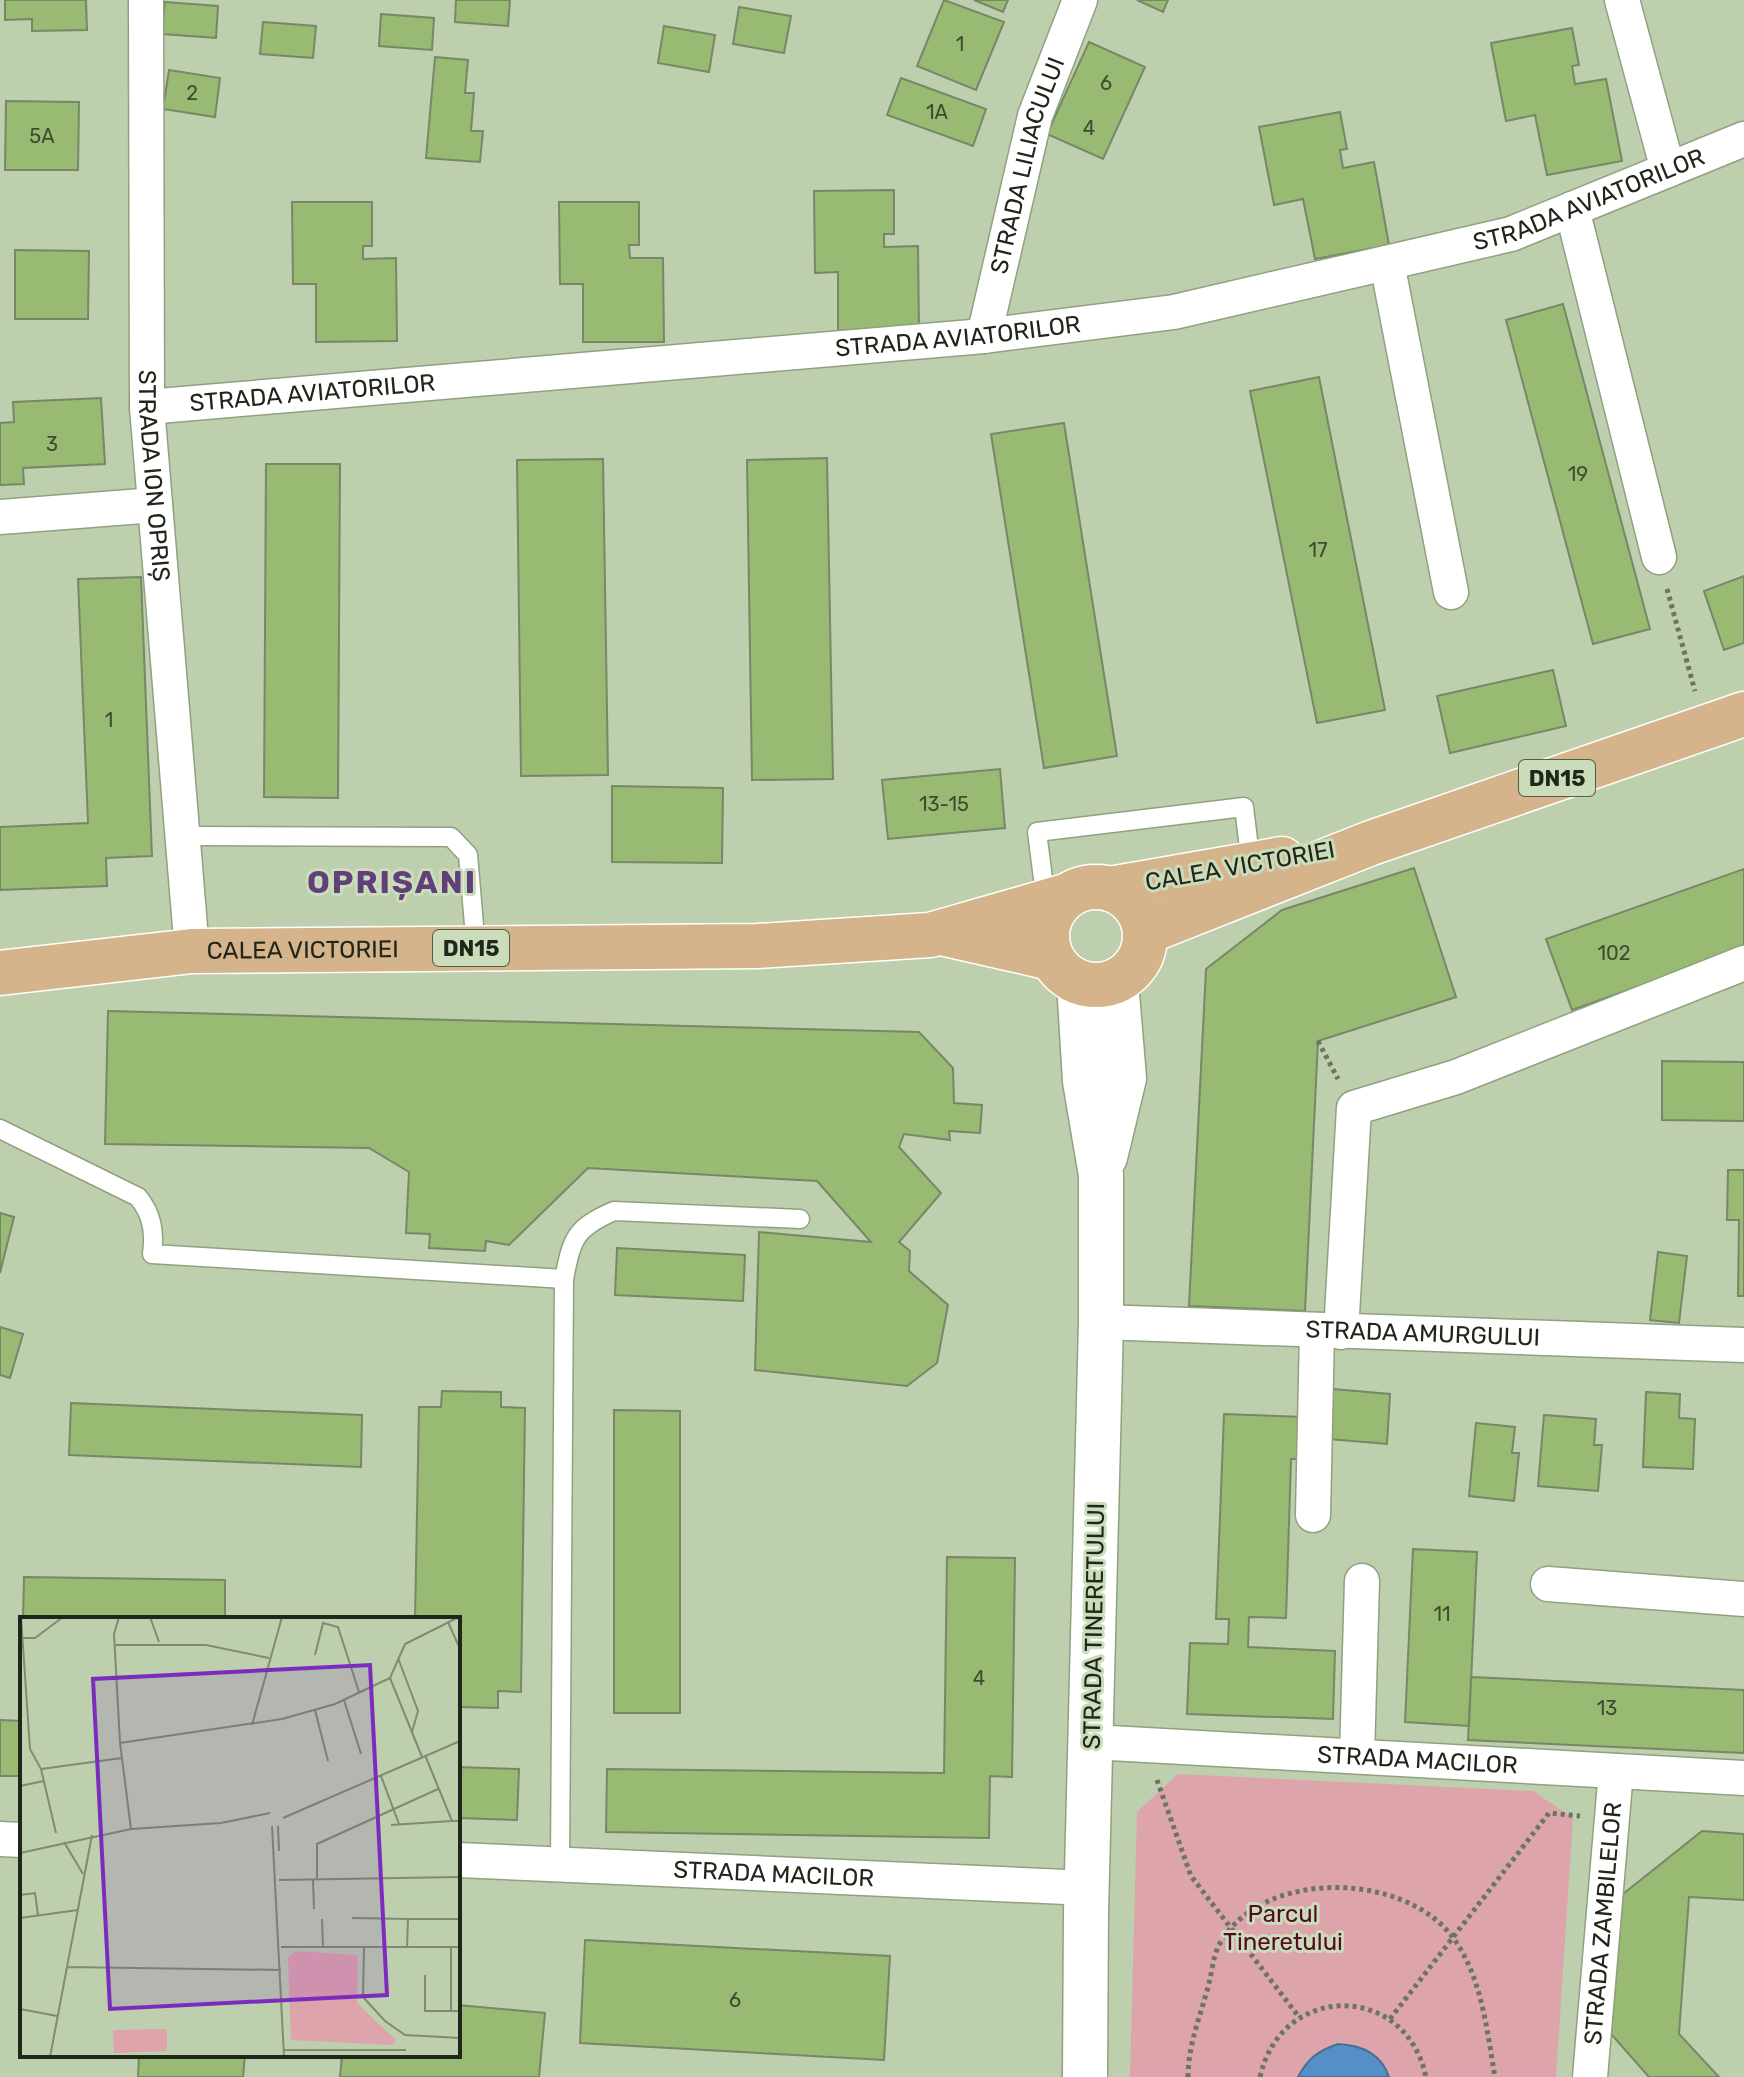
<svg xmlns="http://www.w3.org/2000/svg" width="1744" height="2077" font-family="Rubik,sans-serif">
	<rect width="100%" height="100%" fill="#becfad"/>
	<!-- green -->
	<path fill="#dda4ac" d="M 1178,1774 L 1533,1791 L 1573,1818 L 1556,2077 L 1130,2077 L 1137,1812 Z"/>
	<!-- water -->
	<path fill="#568fc7" stroke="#467093" stroke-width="2" d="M 1338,2044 C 1361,2045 1381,2053 1389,2077 L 1298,2077 C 1308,2058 1318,2051 1338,2044 Z"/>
	<!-- building -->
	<path fill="#98ba73" stroke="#778768" stroke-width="2" d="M 5,0 L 86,0 L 87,30 L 32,31 L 32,19 L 5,20 Z
		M 456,0 L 510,0 L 508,26 L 455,22 Z
		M 944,0 L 1004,22 L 976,90 L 917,66 Z
		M 974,0 L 1008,0 L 1003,12 Z
		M 1137,0 L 1168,0 L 1163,12 Z
		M 165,2 L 218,6 L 216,38 L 162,34 Z
		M 739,7 L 791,16 L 784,53 L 733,44 Z
		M 381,14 L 434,18 L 432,50 L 379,46 Z
		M 263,22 L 316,26 L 313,58 L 260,54 Z
		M 664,26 L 715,35 L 709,72 L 658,63 Z
		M 1572,28 L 1579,65 L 1572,66 L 1575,84 L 1606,79 L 1622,161 L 1547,175 L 1535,115 L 1506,121 L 1491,43 Z
		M 1089,42 L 1145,67 L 1103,159 L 1047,134 Z
		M 435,57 L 468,60 L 465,93 L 474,93 L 471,131 L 483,131 L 480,162 L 426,158 Z
		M 169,70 L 220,78 L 215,117 L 163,109 Z
		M 901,78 L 986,109 L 973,146 L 887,115 Z
		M 6,101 L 79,102 L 78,170 L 5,170 Z
		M 1340,112 L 1347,149 L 1340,150 L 1343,168 L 1374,162 L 1389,245 L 1315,259 L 1303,199 L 1274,205 L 1259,127 Z
		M 894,190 L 894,234 L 884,234 L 884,247 L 918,246 L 919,330 L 838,331 L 838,272 L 815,273 L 814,191 Z
		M 292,202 L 372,202 L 372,246 L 363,246 L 363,259 L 396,258 L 397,341 L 316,342 L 316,284 L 293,284 Z
		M 559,202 L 639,202 L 639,245 L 629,245 L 630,258 L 663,258 L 664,342 L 583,342 L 583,284 L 560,284 Z
		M 15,250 L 89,251 L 88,319 L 15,319 Z
		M 1563,304 L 1650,629 L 1593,644 L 1506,320 Z
		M 1319,377 L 1385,710 L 1317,723 L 1250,391 Z
		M 101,398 L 105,464 L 23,468 L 24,484 L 0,485 L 0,423 L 14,422 L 13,402 Z
		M 1064,423 L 1117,756 L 1044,768 L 991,434 Z
		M 827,458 L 833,779 L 752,780 L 747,460 Z
		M 603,459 L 608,775 L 521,776 L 517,460 Z
		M 266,464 L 340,464 L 338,798 L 264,797 Z
		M 1744,576 L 1744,643 L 1724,650 L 1704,591 Z
		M 141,577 L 152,856 L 106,858 L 107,886 L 0,890 L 0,827 L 88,823 L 78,579 Z
		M 1553,670 L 1566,726 L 1450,753 L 1437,696 Z
		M 1000,769 L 1005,828 L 888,839 L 882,780 Z
		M 612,786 L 723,788 L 722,863 L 612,862 Z
		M 1414,868 L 1456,997 L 1318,1041 L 1305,1311 L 1189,1306 L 1206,969 L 1282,910 Z
		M 1744,869 L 1744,949 L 1572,1010 L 1546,939 Z
		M 108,1011 L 919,1032 L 953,1068 L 954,1103 L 982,1105 L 980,1133 L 949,1131 L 950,1140 L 904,1134 L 899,1147 L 941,1193 L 899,1242 L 910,1251 L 909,1271 L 948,1305 L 937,1363 L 907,1386 L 755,1370 L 759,1232 L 871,1242 L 817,1181 L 588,1168 L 509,1245 L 486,1241 L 485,1251 L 429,1248 L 430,1234 L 406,1233 L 409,1172 L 369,1148 L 105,1144 Z
		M 1662,1061 L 1744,1062 L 1744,1121 L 1662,1120 Z
		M 1728,1170 L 1744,1170 L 1744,1296 L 1738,1296 L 1739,1220 L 1727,1220 Z
		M 0,1213 L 14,1217 L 0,1273 Z
		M 617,1248 L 745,1255 L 743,1301 L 615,1295 Z
		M 1658,1252 L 1687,1256 L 1679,1323 L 1650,1320 Z
		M 0,1327 L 23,1334 L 10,1378 L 0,1375 Z
		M 1333,1389 L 1390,1394 L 1387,1444 L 1329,1439 Z
		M 442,1391 L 501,1392 L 501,1407 L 525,1408 L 521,1692 L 498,1691 L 498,1708 L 458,1707 L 458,1619 L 415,1619 L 419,1407 L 441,1407 Z
		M 1646,1392 L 1680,1394 L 1679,1418 L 1695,1419 L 1693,1469 L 1643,1467 Z
		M 71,1403 L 362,1415 L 361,1467 L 69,1455 Z
		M 614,1410 L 680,1411 L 680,1713 L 614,1713 Z
		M 1224,1414 L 1304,1417 L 1302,1459 L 1291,1459 L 1286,1618 L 1249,1617 L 1248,1647 L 1335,1651 L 1333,1719 L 1187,1714 L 1190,1643 L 1228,1644 L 1229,1619 L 1216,1619 Z
		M 1544,1415 L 1596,1419 L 1594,1445 L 1602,1445 L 1598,1491 L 1538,1486 Z
		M 1476,1423 L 1515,1427 L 1512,1453 L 1519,1453 L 1514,1501 L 1469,1496 Z
		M 1413,1549 L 1477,1552 L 1469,1726 L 1405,1722 Z
		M 947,1557 L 1015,1558 L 1012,1777 L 990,1776 L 989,1838 L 606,1832 L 607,1769 L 944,1773 Z
		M 24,1577 L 225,1580 L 225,1619 L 23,1619 Z
		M 1471,1677 L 1744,1690 L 1744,1753 L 1468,1740 Z
		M 0,1720 L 22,1721 L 22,1776 L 0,1776 Z
		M 458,1767 L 519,1769 L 517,1820 L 458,1818 Z
		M 1702,1831 L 1744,1834 L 1744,1900 L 1689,1897 L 1679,2034 L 1719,2077 L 1649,2077 L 1611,2034 L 1623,1894 Z
		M 585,1940 L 890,1956 L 884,2060 L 580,2043 Z
		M 458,2005 L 545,2013 L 539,2077 L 340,2077 L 342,2055 L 458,2055 Z
		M 139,2055 L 245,2055 L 243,2077 L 138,2077 Z"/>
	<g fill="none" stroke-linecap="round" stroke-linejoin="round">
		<!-- service casing -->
		<g stroke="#90a180" stroke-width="21">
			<path id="service" d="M 182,836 L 451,837 L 468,855 L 476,948
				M 1046,902 L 1037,832 L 1244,807 L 1251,864
				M 0,1129 L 138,1197 C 152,1214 155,1232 152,1254 L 564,1279
				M 560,1864 L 564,1279 C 572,1238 575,1228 614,1211 L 800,1219"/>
		</g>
		<!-- minor casing -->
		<g stroke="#90a180" stroke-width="37">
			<g id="minor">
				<path id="s1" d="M 146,0 L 147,407 L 192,951"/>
				<path d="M 1622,0 L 1668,170"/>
				<path d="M 1572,209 L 1659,557"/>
				<path d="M 1387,263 L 1451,592"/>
				<path id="s2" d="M 984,336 L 1035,116 L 1080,0"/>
				<path id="s3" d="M 147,407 L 984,336 L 1174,312 L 1511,234 L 1744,139"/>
				<path d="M 0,517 L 155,505"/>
				<path id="s4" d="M 1101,1322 L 1744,1345"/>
				<path d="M 1341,1332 L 1354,1108 L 1456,1077 L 1744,963"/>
				<path d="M 1313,1515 L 1317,1331"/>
				<path d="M 1548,1584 L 1744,1599"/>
				<path id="s5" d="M 1092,1742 L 1744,1778"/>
				<path d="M 1357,1756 L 1362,1581"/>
				<path d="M 0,1839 L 22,1840"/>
				<path id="s6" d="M 458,1860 L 1088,1888"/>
				<path id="s7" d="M 1590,2077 L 1616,1771"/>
			</g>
		</g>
		<!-- tertiary casing -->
		<g stroke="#90a180" stroke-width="47">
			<path id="tertiary" d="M 1079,983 L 1085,1081 L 1101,1175 L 1101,1322 L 1086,1912 L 1085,2077
				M 1105,1157 L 1124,1078 L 1116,982"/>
		</g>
		<!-- primary casing -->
		<g stroke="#fff" stroke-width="47">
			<g id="primary">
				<circle cx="1096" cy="936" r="49"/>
				<path d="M 1110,889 L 1282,859"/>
				<path d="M 1146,932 L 1371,843 L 1744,714"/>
				<path d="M 946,934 L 1051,958"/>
				<path id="s8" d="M 0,973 L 192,951 L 757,946 L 930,935 L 1066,896"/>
			</g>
		</g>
		<!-- path -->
		<path stroke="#6a765f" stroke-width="5" stroke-dasharray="4 4" stroke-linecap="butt" d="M 1667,589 L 1695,691
			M 1318,1041 L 1338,1079
			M 1157,1780 L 1191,1876 L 1299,2017
			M 1390,2019 L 1549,1813 L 1580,1816
			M 1188,2077 C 1188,2044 1201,2015 1209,1983 C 1212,1972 1213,1958 1218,1947 C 1258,1868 1405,1870 1454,1939 C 1482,1978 1487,2031 1495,2077
			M 1260,2077 C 1281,1982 1406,1982 1426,2077"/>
		<!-- service -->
		<use href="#service" stroke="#fff" stroke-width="18"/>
		<!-- minor -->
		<use href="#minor" stroke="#fff" stroke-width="34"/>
		<!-- tertiary -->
		<use href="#tertiary" stroke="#fff" stroke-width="44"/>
		<!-- primary -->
		<use href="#primary" stroke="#d5b48c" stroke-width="44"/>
	</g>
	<g text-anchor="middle" stroke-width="6" stroke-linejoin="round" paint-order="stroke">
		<!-- number labels -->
		<g font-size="20" fill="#3e4b30">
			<text x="960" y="51">1</text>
			<text x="1106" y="90">6</text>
			<text x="192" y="100">2</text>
			<text x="937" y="119">1A</text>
			<text x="1089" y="135">4</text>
			<text x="42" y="143">5A</text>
			<text x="52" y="451">3</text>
			<text x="1578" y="481">19</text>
			<text x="1318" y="557">17</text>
			<text x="109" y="727">1</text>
			<text x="944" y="811">13-15</text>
			<text x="1614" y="960">102</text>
			<text x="1442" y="1621">11</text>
			<text x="979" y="1685">4</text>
			<text x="1607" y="1715">13</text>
			<text x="735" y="2007">6</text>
		</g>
		<!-- shield labels -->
		<g fill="#cbdcba" stroke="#535d49" stroke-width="2">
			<rect x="1519" y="760" width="76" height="36" rx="6"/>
			<rect x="433" y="930" width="76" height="36" rx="6"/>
		</g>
		<g font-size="22" font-weight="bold" fill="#202619">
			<text x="1557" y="786">DN15</text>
			<text x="471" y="956">DN15</text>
		</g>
		<!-- street labels -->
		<g font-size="24" fill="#202619" stroke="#cbdcba">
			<text dy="8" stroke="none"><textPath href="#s2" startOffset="176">STRADA LILIACULUI</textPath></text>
			<text dy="8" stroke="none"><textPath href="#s3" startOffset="1462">STRADA AVIATORILOR</textPath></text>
			<text dy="8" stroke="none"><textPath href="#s3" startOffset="814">STRADA AVIATORILOR</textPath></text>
			<text dy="8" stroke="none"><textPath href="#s3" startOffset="166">STRADA AVIATORILOR</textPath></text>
			<text dy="8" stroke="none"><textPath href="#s1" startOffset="476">STRADA ION OPRIȘ</textPath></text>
			<text transform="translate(1240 866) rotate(-10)" y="8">CALEA VICTORIEI</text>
			<text dy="8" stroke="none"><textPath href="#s8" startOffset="304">CALEA VICTORIEI</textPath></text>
			<text dy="8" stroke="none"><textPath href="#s4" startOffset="322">STRADA AMURGULUI</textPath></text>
			<text transform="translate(1094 1626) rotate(-89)" y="8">STRADA TINERETULUI</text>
			<text dy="8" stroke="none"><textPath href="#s5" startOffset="326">STRADA MACILOR</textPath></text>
			<text dy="8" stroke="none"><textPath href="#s6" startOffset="316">STRADA MACILOR</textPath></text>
			<text dy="8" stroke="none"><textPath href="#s7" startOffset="154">STRADA ZAMBILELOR</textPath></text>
		</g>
		<!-- park labels -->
		<g font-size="24" fill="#560a21" stroke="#cbdcba">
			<text x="1283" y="1922">Parcul<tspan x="1283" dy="28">Tineretului</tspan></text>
		</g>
		<!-- district labels -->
		<g font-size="32" font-weight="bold" letter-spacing="2" fill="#613f79" stroke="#cbdcba">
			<text x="392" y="893">OPRIȘANI</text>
		</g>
	</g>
	<!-- overview -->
	<g transform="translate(20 1617)">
		<rect width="440" height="440" fill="#becfad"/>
		<path d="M 275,334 L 338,338 L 337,386 L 376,423 L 372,428 L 271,423 L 268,341 ZM 147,412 L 147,434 L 94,436 L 93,413 Z" fill="#dda4ac"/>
		<path fill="none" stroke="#7f8b72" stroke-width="2" d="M 1,0 L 10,132 L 21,152 L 36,216M 99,0 L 94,17 L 100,126 L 111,212M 130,0 L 139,25M 428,5 L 440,32M 1,21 L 15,21 L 43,0M 94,28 L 186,28 L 249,41M 295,38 L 303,6 L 318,10 L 339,75M 378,41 L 398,94 L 392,115M 324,83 L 341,137M 295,93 L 308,144M 232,108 L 262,0M 100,126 L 262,102 L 315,87 L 370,61M 405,138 L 432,204 L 440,204M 402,140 L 370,61 L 385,27 L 439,0M 21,152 L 102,141M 361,159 L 379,207M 0,169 L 24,164M 263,201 L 440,124M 371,208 L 432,204M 252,209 L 264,440M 258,209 L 259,234M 44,225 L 63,257M 0,236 L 111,212 L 201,206 L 250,196M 259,263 L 440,260M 293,263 L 294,292M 297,263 L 297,227 L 418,172M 0,278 L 15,276 L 18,298M 0,301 L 58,293M 332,301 L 388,302M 302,302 L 303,330M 261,330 L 440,330M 344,330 L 343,380 L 365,404 L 385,418 L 440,421M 387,330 L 388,302 L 439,302M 431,330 L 431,394M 47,350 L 261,353M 405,358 L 405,394 L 440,394M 0,392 L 37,399M 264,433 L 386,433M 30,440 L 72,218"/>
		<path fill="#7b2cbf" fill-opacity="0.15" stroke="#7b2cbf" stroke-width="4" d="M 350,48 L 367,378 L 90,392 L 73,62 Z"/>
		<rect width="440" height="440" fill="none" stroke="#202619" stroke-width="4"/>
	</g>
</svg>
